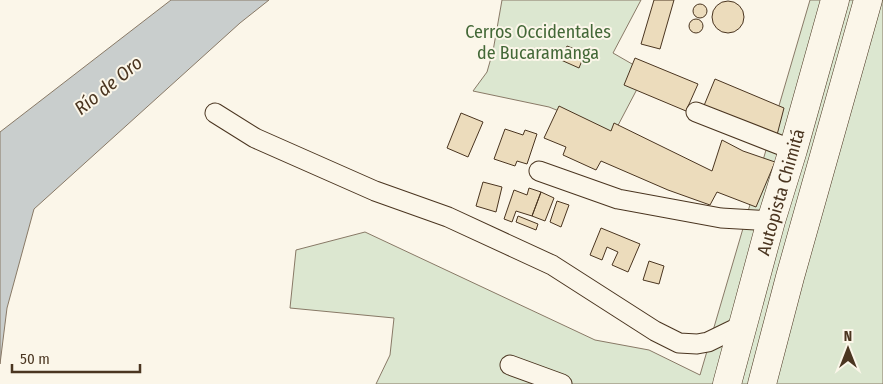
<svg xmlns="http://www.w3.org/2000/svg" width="883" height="384" font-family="'Fira Sans Condensed',sans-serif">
	<rect width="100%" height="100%" fill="#fbf6e9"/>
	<!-- green -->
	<path fill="#dce7d0" stroke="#887966" d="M 502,0 L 641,0 L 613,53 L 646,72 L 614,133 L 549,107 L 473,91 L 487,72 L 493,51 Z
		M 810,0 L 883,0 L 883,384 L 376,384 L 390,355 L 394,318 L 290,308 L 296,250 L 365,232 L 595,340 L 649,350 L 700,375 Z"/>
	<!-- water -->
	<path fill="#c9cecd" stroke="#887966" d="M 171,0 L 269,0 L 240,23 L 34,209 L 7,308 L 0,364 L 0,132 Z"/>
	<!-- building -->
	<path fill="#ecdcbc" stroke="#4a3520" d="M 654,0 L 674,0 L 660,49 L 641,44 Z
		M712 17a16 16 0 1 1 32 0a16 16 0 1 1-32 0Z
		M693 11a7 7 0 1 1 14 0a7 7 0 1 1-14 0Z
		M689 26a7 7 0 1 1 14 0a7 7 0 1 1-14 0Z
		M 567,46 L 585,53 L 579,68 L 561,60 Z
		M 635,58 L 698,84 L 686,111 L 624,85 Z
		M 715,79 L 784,108 L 777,135 L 703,108 Z
		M 559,106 L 611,131 L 614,123 L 712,171 L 722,140 L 743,151 L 775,162 L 756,207 L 717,192 L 710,205 L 668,190 L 601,161 L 596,170 L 563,155 L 566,147 L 544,138 Z
		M 461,113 L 483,122 L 468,157 L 447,148 Z
		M 505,129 L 523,135 L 525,130 L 537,134 L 527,164 L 517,161 L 515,166 L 494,159 Z
		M 483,182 L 502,187 L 496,212 L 476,206 Z
		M 529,188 L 541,192 L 532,216 L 516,211 L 512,222 L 504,219 L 514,190 L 527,195 Z
		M 541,192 L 554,198 L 545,221 L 532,216 Z
		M 557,201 L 569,205 L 561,227 L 550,222 Z
		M 518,216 L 538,224 L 536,230 L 516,222 Z
		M 601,228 L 640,244 L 628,272 L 612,265 L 618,252 L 607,247 L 602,260 L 590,255 Z
		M 649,261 L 664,266 L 659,284 L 643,280 Z"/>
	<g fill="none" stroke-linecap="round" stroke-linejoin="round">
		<!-- minor casing -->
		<g stroke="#4a3520" stroke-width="21">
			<path id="minor" d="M 696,112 L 793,150
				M 215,113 L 255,138 L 375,191 L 448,217 L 552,265 L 655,331 L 679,343 L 697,344 L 708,342 L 743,325
				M 539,171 L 618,199 L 721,218 L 771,221
				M 510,365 L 562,384"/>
		</g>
		<!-- highway casing -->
		<g stroke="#4a3520" stroke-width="29">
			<path id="highway" d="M 727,384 L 771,221 L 793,150 L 835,0
				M 762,384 L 790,277 L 868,0"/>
		</g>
		<!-- minor -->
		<use href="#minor" stroke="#fbf6e9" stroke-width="19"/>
		<!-- highway -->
		<use href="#highway" stroke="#fbf6e9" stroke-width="28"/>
	</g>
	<g text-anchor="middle" stroke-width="4" stroke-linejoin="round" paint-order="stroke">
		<!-- park labels -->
		<g font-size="18" fill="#436837" stroke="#fbf6e9">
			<text x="538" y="38">Cerros Occidentales<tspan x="538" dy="21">de Bucaramanga</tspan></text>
		</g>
		<!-- street labels -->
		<g font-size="18" fill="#4a3520" stroke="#fbf6e9">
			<text transform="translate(781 192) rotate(-74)" y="6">Autopista Chimitá</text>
		</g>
		<!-- water labels -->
		<g font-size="19" font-style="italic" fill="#4a3520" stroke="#fbf6e9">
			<text transform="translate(108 85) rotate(-39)" y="7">Río de Oro</text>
		</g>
	</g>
	<!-- north arrow -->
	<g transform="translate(848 349)" stroke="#fbf6e9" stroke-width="4" paint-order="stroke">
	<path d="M0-4L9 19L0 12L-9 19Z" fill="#4a3520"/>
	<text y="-8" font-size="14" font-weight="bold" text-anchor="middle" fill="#4a3520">N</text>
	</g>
	<!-- scale -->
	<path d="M12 364v8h128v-8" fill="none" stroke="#4a3520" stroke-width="2.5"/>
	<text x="20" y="364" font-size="15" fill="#4a3520" stroke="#fbf6e9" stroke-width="4" paint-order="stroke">50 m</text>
</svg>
